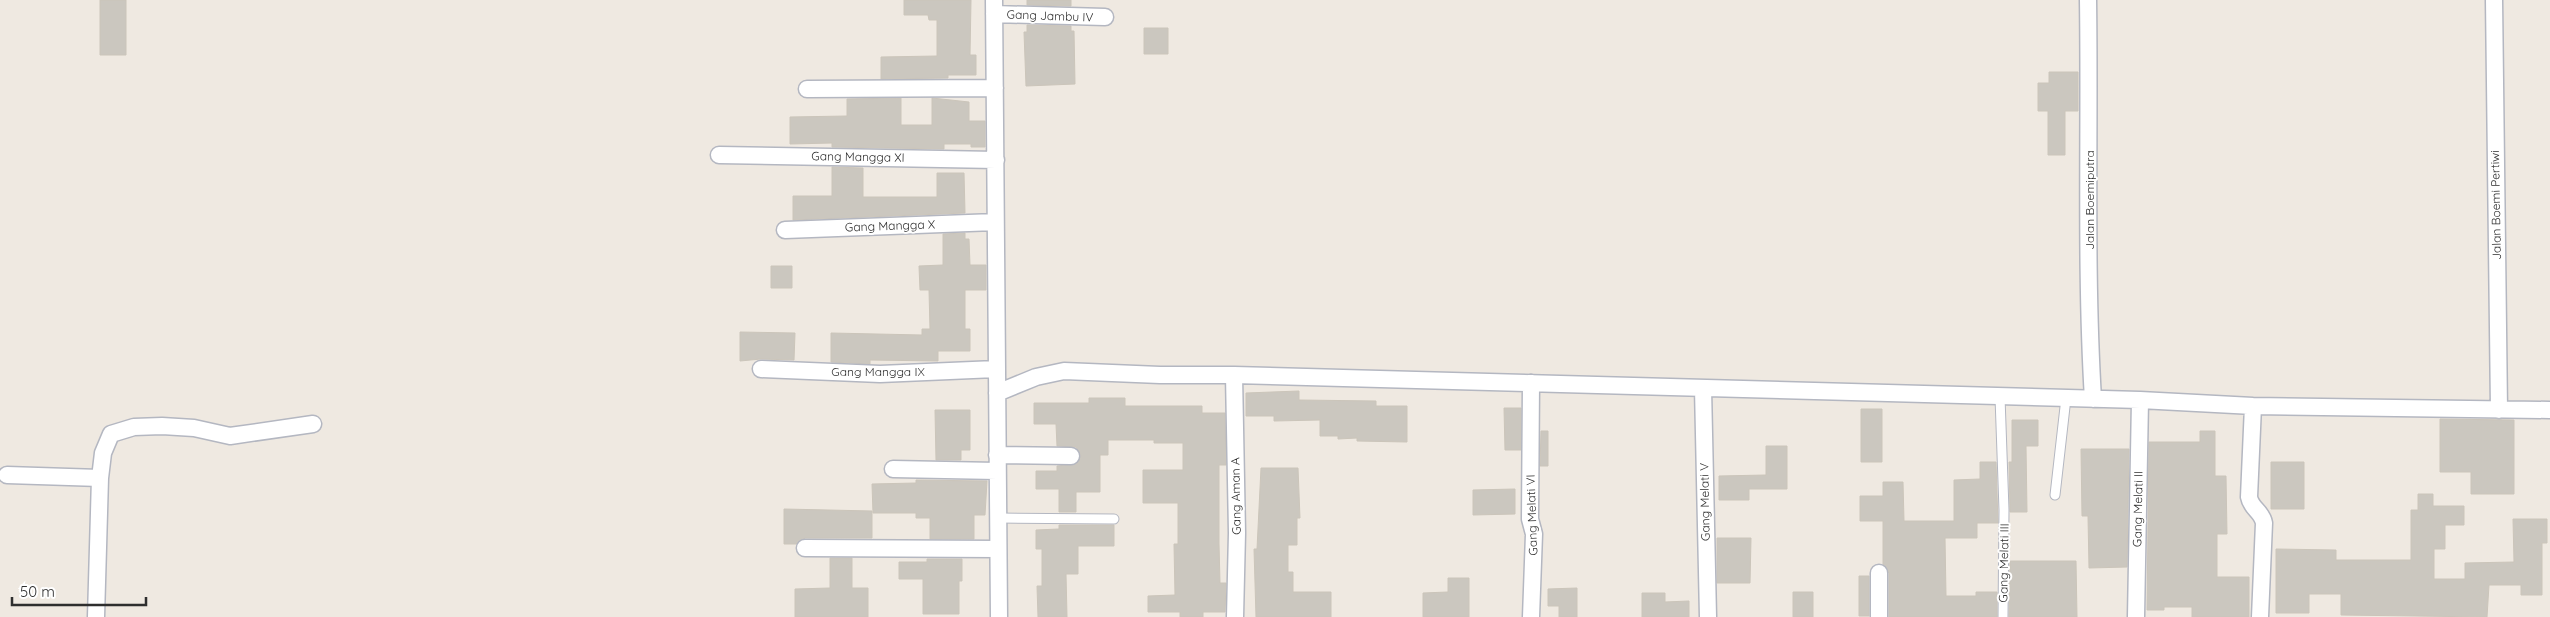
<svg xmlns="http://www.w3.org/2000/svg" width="2550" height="617" font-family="Quicksand,sans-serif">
	<rect width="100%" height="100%" fill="#efe9e1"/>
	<!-- building -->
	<path fill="#cbc7bf" stroke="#cbc5ba" d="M 100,0 L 126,0 L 126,55 L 100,55 Z
		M 904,0 L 971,0 L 970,55 L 976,55 L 976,75 L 948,75 L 948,78 L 881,79 L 881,57 L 937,56 L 937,20 L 929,20 L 928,15 L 904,15 Z
		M 1027,0 L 1071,0 L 1071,6 L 1027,5 Z
		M 1027,25 L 1071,26 L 1071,31 L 1074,31 L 1075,84 L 1026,86 L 1024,32 L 1027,32 Z
		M 1144,28 L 1168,28 L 1168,54 L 1144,54 Z
		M 2049,72 L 2078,72 L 2078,111 L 2065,111 L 2065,155 L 2048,155 L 2048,111 L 2038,111 L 2038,83 L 2049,83 Z
		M 901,98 L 901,125 L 932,125 L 932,98 L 969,102 L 969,121 L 985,121 L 985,147 L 971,147 L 971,144 L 944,144 L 944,149 L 832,147 L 832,143 L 790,144 L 790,117 L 847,116 L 847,99 Z
		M 832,167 L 863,168 L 863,197 L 937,197 L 937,173 L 964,173 L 965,213 L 793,220 L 793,196 L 832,196 Z
		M 965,233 L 965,239 L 969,239 L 970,265 L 986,265 L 986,290 L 965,290 L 965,329 L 970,329 L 970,351 L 938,351 L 938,361 L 870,360 L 870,364 L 831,362 L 831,333 L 922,335 L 922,329 L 930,329 L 929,290 L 920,290 L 919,266 L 943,265 L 943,234 Z
		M 771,266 L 792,266 L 792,288 L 771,288 Z
		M 740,332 L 795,333 L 794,360 L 761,359 L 740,361 Z
		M 1299,391 L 1299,400 L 1376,401 L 1376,406 L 1407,406 L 1407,442 L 1357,441 L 1357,438 L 1338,439 L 1338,436 L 1320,436 L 1320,420 L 1274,421 L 1274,416 L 1246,416 L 1246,393 Z
		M 1089,398 L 1125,398 L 1125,406 L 1202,406 L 1202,413 L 1225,413 L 1226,465 L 1219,465 L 1219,544 L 1220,583 L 1226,583 L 1225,612 L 1203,612 L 1203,617 L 1180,617 L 1180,612 L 1148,612 L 1148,596 L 1175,595 L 1174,544 L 1178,544 L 1178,503 L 1143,503 L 1143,470 L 1183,470 L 1183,443 L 1154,443 L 1154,440 L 1108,440 L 1108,455 L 1100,455 L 1100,492 L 1076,492 L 1076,512 L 1059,512 L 1059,489 L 1036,489 L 1036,471 L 1057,471 L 1057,466 L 1076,464 L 1081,456 L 1076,447 L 1057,446 L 1056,424 L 1034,424 L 1034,403 L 1089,403 Z
		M 1504,408 L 1521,408 L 1521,450 L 1505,450 Z
		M 1861,409 L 1882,409 L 1882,462 L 1861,462 Z
		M 935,410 L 970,410 L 970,450 L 961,450 L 961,460 L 936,460 Z
		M 2440,419 L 2514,420 L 2514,494 L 2471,494 L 2471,472 L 2440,472 Z
		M 2012,420 L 2038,420 L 2038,446 L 2026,446 L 2027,512 L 2010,512 L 2009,462 L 2012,462 Z
		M 1541,431 L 1548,431 L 1548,466 L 1540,466 Z
		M 2200,431 L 2215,431 L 2215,476 L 2226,476 L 2227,534 L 2217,534 L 2217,577 L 2249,577 L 2249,617 L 2192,617 L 2192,607 L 2164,607 L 2164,610 L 2147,610 L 2149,442 L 2200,442 Z
		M 1766,446 L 1787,446 L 1787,489 L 1749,489 L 1749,500 L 1719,500 L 1719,476 L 1766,475 Z
		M 2081,449 L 2129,449 L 2127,567 L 2089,568 L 2088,516 L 2082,516 Z
		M 1980,462 L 1996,462 L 1998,523 L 1977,523 L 1977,538 L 1945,538 L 1946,596 L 1976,596 L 1976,592 L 1997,592 L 1997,617 L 1889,617 L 1889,573 L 1883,564 L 1883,521 L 1860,521 L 1860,496 L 1883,496 L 1883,482 L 1903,482 L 1904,521 L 1954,521 L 1954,480 L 1980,479 Z
		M 2271,462 L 2304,462 L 2304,509 L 2271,509 Z
		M 1261,468 L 1298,468 L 1300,518 L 1297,518 L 1297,545 L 1288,545 L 1288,572 L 1293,572 L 1293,592 L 1331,592 L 1331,617 L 1256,617 L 1254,549 L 1257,549 Z
		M 916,480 L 987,481 L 985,515 L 974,515 L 974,539 L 930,539 L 930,518 L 916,518 L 916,513 L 873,513 L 872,484 L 916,483 Z
		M 1515,489 L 1515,514 L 1473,515 L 1473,490 Z
		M 2418,494 L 2433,494 L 2433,506 L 2464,506 L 2464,525 L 2445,525 L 2445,549 L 2434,549 L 2434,579 L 2465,579 L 2465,563 L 2514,562 L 2513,519 L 2547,519 L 2547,543 L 2542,543 L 2542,595 L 2521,595 L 2521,585 L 2489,585 L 2487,617 L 2341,615 L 2341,594 L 2309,594 L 2309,613 L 2276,613 L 2276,549 L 2336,550 L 2336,560 L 2411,560 L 2411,510 L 2418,510 Z
		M 784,509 L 872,511 L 872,538 L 805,538 L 796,544 L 784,544 Z
		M 1059,525 L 1114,525 L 1114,546 L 1078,546 L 1078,574 L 1066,574 L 1067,617 L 1038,617 L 1037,586 L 1042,586 L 1042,549 L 1036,549 L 1036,530 L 1059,529 Z
		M 1717,538 L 1751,538 L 1750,583 L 1717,583 Z
		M 830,558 L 852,558 L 852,588 L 868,588 L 868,617 L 795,617 L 795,589 L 830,588 Z
		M 927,559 L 962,559 L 962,581 L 959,581 L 959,614 L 923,614 L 923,579 L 899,579 L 899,562 L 927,562 Z
		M 2010,561 L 2076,561 L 2077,617 L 2009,617 Z
		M 1859,576 L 1869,576 L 1869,616 L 1859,616 Z
		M 1448,578 L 1469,578 L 1469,617 L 1423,617 L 1423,593 L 1448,592 Z
		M 1577,588 L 1577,617 L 1559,617 L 1559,606 L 1548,606 L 1548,589 Z
		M 1793,592 L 1813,592 L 1813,617 L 1793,617 Z
		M 1642,593 L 1665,593 L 1665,602 L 1689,601 L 1689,617 L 1642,617 Z"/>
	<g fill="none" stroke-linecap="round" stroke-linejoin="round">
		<!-- service casing -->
		<g stroke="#b4b7c1" stroke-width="11">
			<path id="service" d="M 2000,397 L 2004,510 L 2003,617
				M 2055,495 L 2066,398
				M 999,518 L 1114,519"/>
		</g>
		<!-- minor casing -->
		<g stroke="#b4b7c1" stroke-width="19">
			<path id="minor" d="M 994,0 L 999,617
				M 2088,0 C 2090,133 2085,267 2093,399
				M 2494,0 L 2499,410
				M 994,14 L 1105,17
				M 807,89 L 995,88
				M 719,155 L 996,160
				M 785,230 L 995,222
				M 761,369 L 880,374 L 996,369
				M 1234,375 L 1237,533 L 1235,617
				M 1703,388 L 1708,617
				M 997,393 L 1036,377 L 1064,371 L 1160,375 L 1234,375 L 2140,400 L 2253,406 L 2550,410
				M 2253,406 L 2249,497 C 2251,509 2262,511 2264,523 L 2260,617
				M 997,455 L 1071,456
				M 893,469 L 997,471
				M 7,475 L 100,478
				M 805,548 L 998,549
				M 96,617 L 100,478 L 103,453 L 111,434 L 134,427 L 162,426 L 194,428 L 230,436 L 313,424
				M 1531,617 L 1534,534 L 1530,519 L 1531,383
				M 1879,617 L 1879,573
				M 2136,617 L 2140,400"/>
		</g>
		<!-- service -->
		<use href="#service" stroke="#fff" stroke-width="9"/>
		<!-- minor -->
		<use href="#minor" stroke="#fff" stroke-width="16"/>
	</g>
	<g text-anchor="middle" stroke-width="4" stroke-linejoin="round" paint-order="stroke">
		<!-- street labels -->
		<g font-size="12" fill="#2e2e2e" stroke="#fff">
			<text transform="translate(1050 16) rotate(2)" y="4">Gang Jambu IV</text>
			<text transform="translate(858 157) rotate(1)" y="4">Gang Mangga XI</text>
			<text transform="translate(2090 200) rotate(-90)" y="4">Jalan Boemiputra</text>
			<text transform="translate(2496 205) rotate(-91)" y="4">Jalan Boemi Pertiwi</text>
			<text transform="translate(890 226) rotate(-2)" y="4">Gang Mangga X</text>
			<text x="878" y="376">Gang Mangga IX</text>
			<text transform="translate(1236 496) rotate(-91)" y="4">Gang Aman A</text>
			<text transform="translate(1705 502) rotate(-91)" y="4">Gang Melati V</text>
			<text transform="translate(2138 509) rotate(-89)" y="4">Gang Melati II</text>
			<text transform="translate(1532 515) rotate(-92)" y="4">Gang Melati VI</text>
			<text transform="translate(2004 563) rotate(-89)" y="4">Gang Melati III</text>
		</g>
	</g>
	<!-- scale -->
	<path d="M12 597v8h134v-8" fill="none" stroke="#2e2e2e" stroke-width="2.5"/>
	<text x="20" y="597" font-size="15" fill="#2e2e2e" stroke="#ffffff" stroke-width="4" paint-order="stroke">50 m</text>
</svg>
